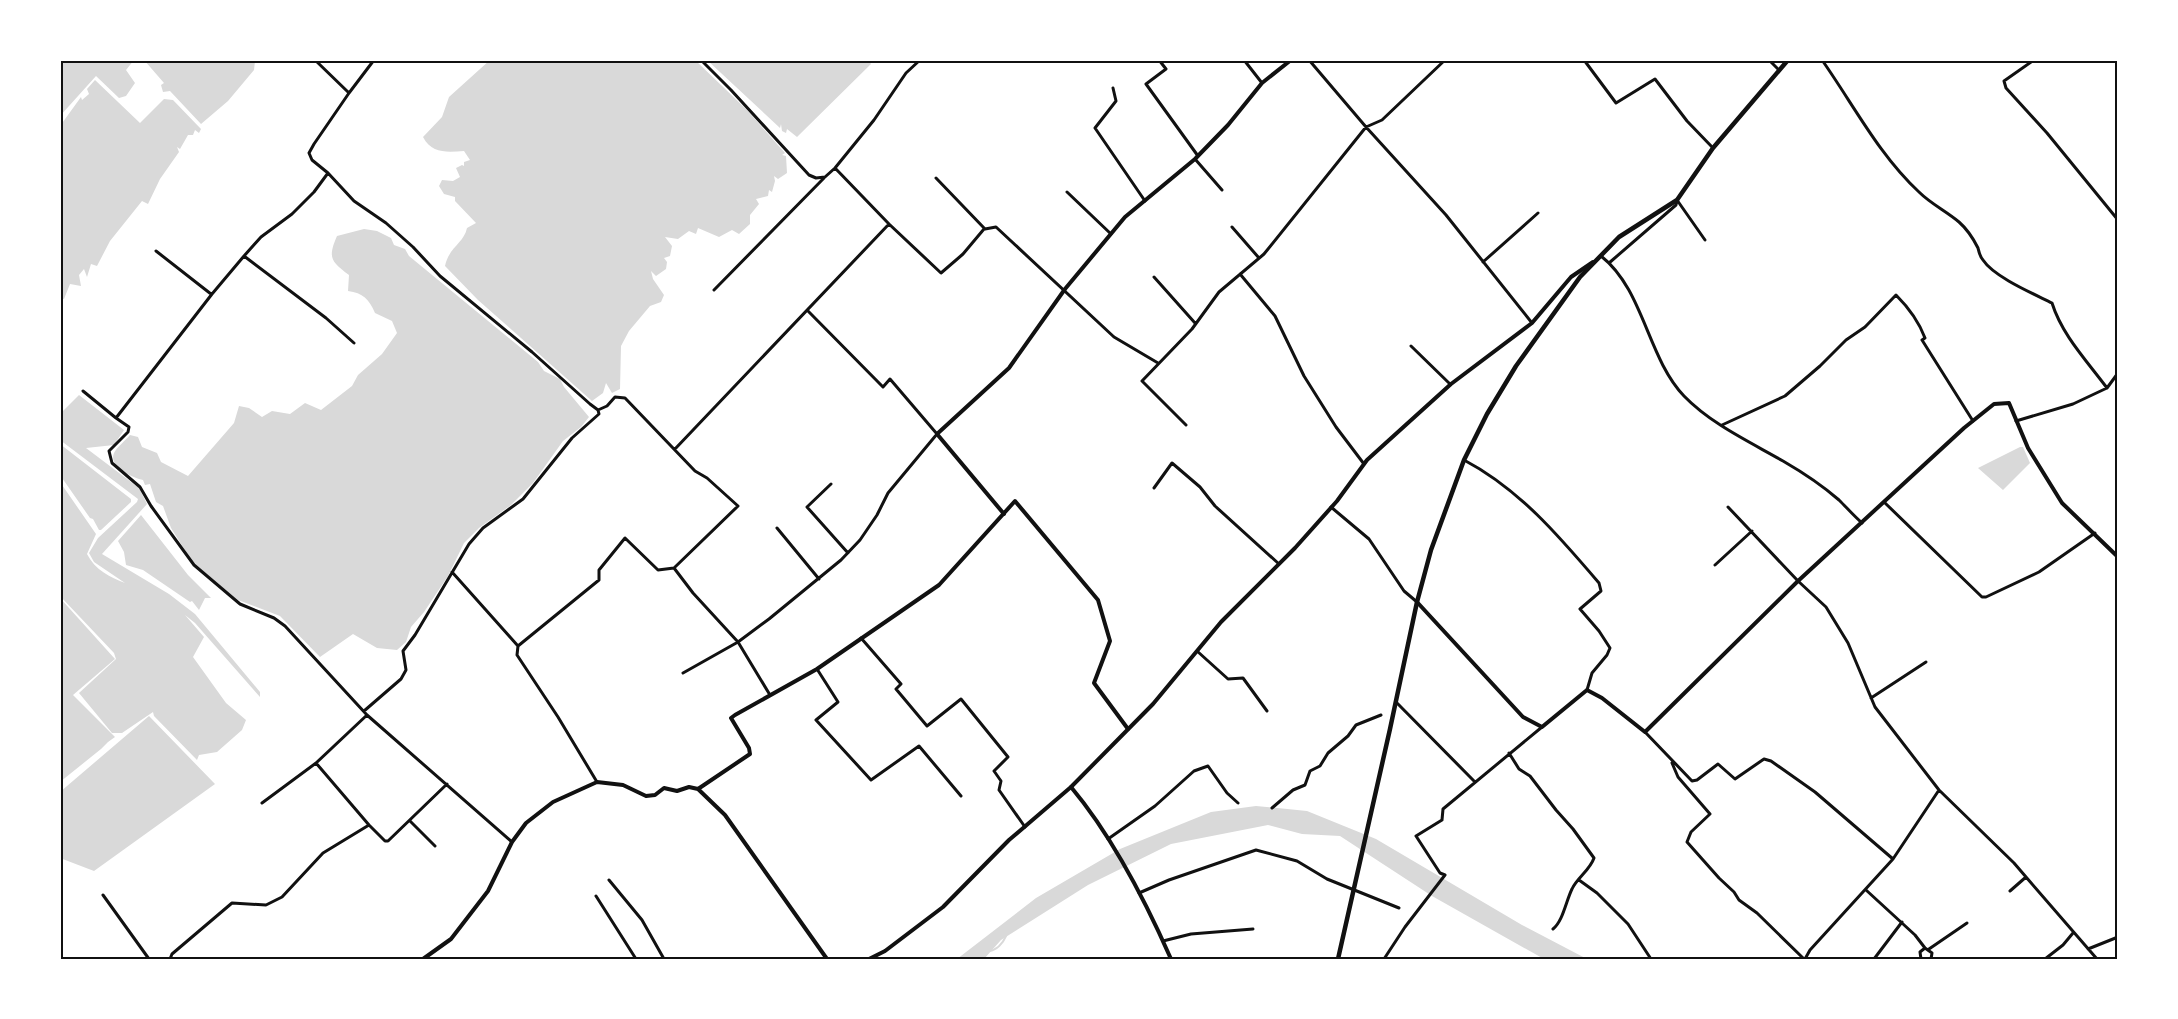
<svg xmlns="http://www.w3.org/2000/svg" width="2178" height="1019" font-family="'Alegreya Sans',sans-serif">
	<rect width="100%" height="100%" fill="#fff"/>
	<!-- water -->
	<path fill="#d9d9d9" d="M 60,60 L 134,60 L 126,70 L 135,83 L 126,96 L 119,98 L 96,76 L 60,116 Z
		M 144,60 L 252,60 L 255,61 L 254,70 L 228,101 L 201,124 L 170,91 L 163,92 L 161,85 L 164,83 Z
		M 490,60 L 695,60 L 747,110 L 785,153 L 782,155 L 786,156 L 787,173 L 778,179 L 774,176 L 775,181 L 772,192 L 769,190 L 768,196 L 756,199 L 759,204 L 750,215 L 750,224 L 739,234 L 732,230 L 719,237 L 698,228 L 696,234 L 689,231 L 678,239 L 665,237 L 672,246 L 670,256 L 664,258 L 667,262 L 666,269 L 656,276 L 651,271 L 653,279 L 664,295 L 661,302 L 650,306 L 629,331 L 621,346 L 620,389 L 612,393 L 606,383 L 603,393 L 592,401 L 478,300 L 445,266 C 449,247 464,243 467,228 L 476,223 L 455,201 L 455,197 L 444,194 L 439,186 L 442,180 L 453,181 L 460,177 L 456,168 L 462,165 L 464,166 L 464,162 L 470,160 L 464,151 C 447,152 432,154 423,137 L 442,117 L 449,97 Z
		M 707,60 L 868,60 L 871,64 L 797,137 L 787,129 L 786,133 L 782,131 L 781,124 L 780,128 Z
		M 95,80 L 140,123 L 164,99 L 173,100 L 201,129 L 199,133 L 195,130 L 193,135 L 188,135 L 180,149 L 177,147 L 179,152 L 160,179 L 148,204 L 142,201 L 110,241 L 97,266 L 91,264 L 87,277 L 84,269 L 79,275 L 81,286 L 70,284 L 64,299 L 60,298 L 60,126 L 81,97 L 82,100 L 89,94 L 87,89 Z
		M 364,229 L 377,231 L 391,238 L 394,245 L 405,249 L 409,256 L 538,362 L 544,371 L 560,379 L 564,387 L 589,417 L 581,427 L 563,441 L 533,483 L 511,505 L 479,528 L 464,543 L 448,576 L 424,612 L 411,627 L 406,642 L 397,650 L 377,648 L 353,634 L 320,657 L 280,616 L 238,600 L 193,563 L 171,528 L 163,506 L 156,502 L 150,484 L 145,485 L 143,480 C 133,478 108,467 114,453 C 117,447 126,440 130,435 L 138,437 L 142,447 L 157,453 L 161,462 L 188,476 L 234,423 L 239,406 L 249,408 L 262,417 L 272,411 L 290,414 L 305,403 L 321,410 L 352,386 L 358,375 L 382,354 L 397,333 L 392,321 L 375,313 C 369,299 363,293 348,291 L 349,275 C 330,261 328,257 337,236 Z
		M 79,395 L 124,430 L 114,445 L 86,448 L 139,488 L 147,504 L 102,554 L 169,594 L 195,614 L 260,692 L 260,697 L 195,623 L 185,615 L 204,637 L 193,657 L 226,703 L 246,720 L 242,730 L 217,752 L 199,755 L 197,760 L 154,716 L 153,712 L 122,733 L 112,733 L 79,693 L 116,659 L 114,653 L 60,596 L 60,482 L 96,534 L 87,554 C 95,570 110,577 125,583 L 94,562 L 89,553 L 98,538 L 137,502 L 138,499 L 60,440 L 60,414 Z
		M 60,444 L 131,499 L 131,502 L 101,530 L 99,530 L 93,519 L 90,518 L 60,475 Z
		M 2020,447 L 2023,447 L 2030,463 L 2003,490 L 1978,468 Z
		M 141,515 L 188,575 L 211,598 L 205,598 L 199,610 L 192,601 L 190,602 L 143,570 L 126,565 L 124,552 L 118,541 Z
		M 60,598 L 115,659 L 73,695 L 115,737 L 108,742 L 101,749 L 60,782 Z
		M 149,716 L 215,784 L 94,871 L 60,858 L 60,792 Z
		M 1256,806 L 1307,811 L 1376,839 L 1522,925 L 1587,959 L 1544,959 L 1432,896 L 1340,836 L 1302,834 L 1268,825 L 1171,844 L 1088,885 L 1001,940 L 984,959 L 957,959 L 1036,898 L 1120,849 L 1211,812 Z"/>
	<g fill="none" stroke-linecap="round" stroke-linejoin="round">
		<!-- stream -->
		<path stroke="#d9d9d9" stroke-width="2" d="M 989,951 C 997,950 1003,943 1006,936"/>
		<!-- minor -->
		<path stroke="#111" stroke-width="3" d="M 315,60 L 348,92
			M 374,60 L 349,93 L 314,144 L 309,153 L 312,160 L 328,173 L 354,201 L 386,223 L 413,247 L 440,276 L 532,352 L 590,404 L 598,410 L 607,406 L 615,397 L 625,398 L 695,471 L 707,478 L 738,506 L 674,568 L 693,593 L 738,642 L 770,695
			M 701,60 L 731,90 L 809,175 L 816,178 L 825,177 L 835,168 L 874,120 L 906,73 L 920,60
			M 1159,60 L 1166,69 L 1146,84 L 1198,156
			M 1244,60 L 1262,83
			M 1309,60 L 1366,127 L 1382,120 L 1445,60
			M 1584,60 L 1616,103 L 1655,79 L 1687,121 L 1713,148
			M 1769,60 L 1779,70
			M 1822,60 C 1853,104 1879,155 1919,192 C 1931,204 1946,211 1959,222 C 1967,229 1973,238 1978,248 C 1979,252 1980,257 1983,260 C 1994,277 2034,294 2052,303 C 2062,335 2087,361 2107,388 L 2073,404 L 2016,421
			M 2034,60 L 2004,81 L 2006,88 L 2047,133 L 2118,220
			M 2115,60 L 2118,65
			M 1113,88 L 1116,101 L 1095,128 L 1145,201
			M 1195,159 L 1222,190
			M 835,168 L 889,224 L 941,273 L 963,254 L 984,229
			M 328,173 L 314,192 L 292,214 L 261,237 L 244,256 L 212,294 L 116,418 L 129,427 L 128,432 L 109,451 L 112,463 L 140,487 L 151,506 L 194,565 L 240,604 L 274,618 L 285,626 L 367,715 L 512,842
			M 936,178 L 985,229 L 996,227 L 1114,337 L 1158,363
			M 1067,192 L 1111,234
			M 1232,227 L 1259,258
			M 156,251 L 211,294
			M 244,256 L 326,318 L 354,343
			M 1601,256 C 1644,290 1647,357 1684,396 C 1711,424 1750,442 1783,461 C 1802,472 1823,486 1839,500 C 1847,508 1854,516 1862,523
			M 1483,262 L 1538,213
			M 1609,263 L 1676,205 L 1677,200 L 1705,240
			M 1240,274 L 1275,316 L 1304,376 L 1336,427 L 1364,464
			M 1154,277 L 1195,323
			M 714,290 L 824,178
			M 1411,346 L 1450,384
			M 2107,388 L 2118,373
			M 83,391 L 116,418
			M 1186,425 L 1142,381 L 1192,329 L 1219,292 L 1264,254 L 1366,127 L 1446,215 L 1532,323
			M 1722,425 L 1785,396 L 1820,366 L 1846,340 L 1865,327 L 1896,295 C 1908,307 1919,322 1925,338 L 1922,340 L 1973,421
			M 675,449 L 889,224
			M 1464,460 C 1519,489 1559,536 1599,583 L 1601,591 L 1580,609 L 1599,631 L 1610,648 L 1607,655 L 1592,673 L 1587,690
			M 831,484 L 807,507 L 848,553
			M 1154,488 L 1172,463 L 1200,487 L 1215,506 L 1279,564
			M 1884,502 L 1982,597 L 1986,597 L 2039,572 L 2095,533
			M 1331,507 L 1369,539 L 1404,591 L 1417,602
			M 1728,507 L 1798,581 L 1826,607 L 1848,643 L 1875,707 L 1939,790 L 2014,863 L 2026,877 L 2010,891
			M 777,528 L 819,579
			M 1715,565 L 1752,531
			M 452,572 L 518,646 L 599,580 L 599,570 L 625,538 L 658,570 L 674,568
			M 861,638 L 901,684 L 896,689 L 927,726 L 961,699 L 1008,757 L 994,771 L 1001,781 L 999,790 L 1025,827
			M 518,646 L 517,655 L 558,717 L 597,782
			M 1197,651 L 1228,679 L 1243,678 L 1267,711
			M 817,669 L 838,702 L 816,720 L 871,780 L 919,746 L 961,796
			M 683,673 L 738,642 L 769,619 L 841,560 L 860,540 L 877,515 L 888,493 L 937,434 L 890,379 L 883,387 L 808,311
			M 1871,698 L 1926,662
			M 1396,702 L 1475,782
			M 364,711 L 401,679 L 406,670 L 403,651 L 415,635 L 469,544 L 483,528 L 523,499 L 572,438 L 599,414 L 598,410
			M 1645,732 L 1692,781 L 1697,780 L 1718,764 L 1735,779 L 1764,759 L 1771,761 L 1815,792 L 1893,859
			M 1509,753 L 1519,769 L 1530,776 L 1556,810 L 1573,829 L 1594,858 C 1590,870 1577,878 1572,889 C 1566,901 1563,921 1553,929
			M 316,763 L 369,825 L 385,841 L 388,841 L 447,784
			M 1672,763 L 1678,777 L 1710,814 L 1691,832 L 1687,842 L 1719,878 L 1734,892 L 1739,900 L 1757,913 L 1804,959
			M 262,803 L 316,763 L 367,715
			M 1272,808 L 1293,790 L 1305,785 L 1310,771 L 1320,766 L 1328,753 L 1348,736 L 1356,725 L 1381,715
			M 410,821 L 435,846
			M 1108,839 L 1155,806 L 1194,771 L 1208,766 L 1227,793 L 1238,803
			M 2026,877 L 2097,959
			M 609,880 L 642,920 L 664,959
			M 1579,880 L 1597,893 L 1628,924 L 1651,959
			M 1866,890 L 1915,935 L 1925,948
			M 1139,893 L 1169,880 L 1256,850 L 1297,861 L 1327,879 L 1399,908
			M 103,895 L 149,959
			M 596,896 L 636,959
			M 1163,941 L 1191,934 L 1253,929
			M 1929,949 L 1967,923
			M 2088,949 L 2118,937
			M 170,959 L 172,954 L 232,903 L 266,905 L 282,897 L 323,853 L 369,825
			M 1384,959 L 1405,927 L 1445,875 L 1440,873 L 1416,836 L 1442,820 L 1443,809 L 1542,727
			M 1805,959 L 1810,950 L 1893,859 L 1939,790
			M 1874,959 L 1902,922
			M 1921,959 L 1920,952 L 1925,948 L 1932,953 L 1931,959
			M 2045,959 L 2063,945 L 2073,933"/>
		<!-- tertiary -->
		<path stroke="#111" stroke-width="4" d="M 1004,514 L 937,434 L 1009,368 L 1065,289 L 1125,217 L 1195,159 L 1228,125 L 1262,83 L 1291,60
			M 1071,787 C 1112,836 1145,900 1171,959
			M 698,789 L 750,754 L 749,748 L 731,718 L 735,715 L 817,669 L 939,585 L 1015,501 L 1098,600 L 1110,641 L 1094,683 L 1128,729
			M 423,959 L 451,939 L 488,891 L 512,842 L 526,823 L 553,802 L 597,782 L 623,785 L 646,796 L 655,795 L 664,788 L 677,791 L 689,787 L 698,789 L 725,815 L 827,959"/>
		<!-- secondary -->
		<path stroke="#111" stroke-width="4" d="M 1417,602 L 1523,717 L 1542,727 L 1587,690 L 1602,698 L 1645,732 L 1798,581 L 1964,428 L 1994,404 L 2009,403 L 2028,448 L 2062,503 L 2118,557
			M 869,959 L 885,951 L 943,907 L 1009,840 L 1071,787 L 1153,704 L 1221,622 L 1295,548 L 1337,501 L 1367,460 L 1451,384 L 1532,323 L 1571,277 L 1593,262"/>
		<!-- trunk -->
		<path stroke="#111" stroke-width="4.5" d="M 1338,959 L 1390,729 L 1417,602 L 1431,550 L 1464,460 L 1487,414 L 1516,366 L 1580,277 L 1619,237 L 1677,200 L 1713,148 L 1788,60"/>
	</g>
	<!-- border -->
	<rect width="2178" height="1019" fill="none" stroke="#ffffff" stroke-width="123"/>
	<rect x="62" y="62" width="2054" height="896" fill="none" stroke="#111" stroke-width="2"/>
</svg>
